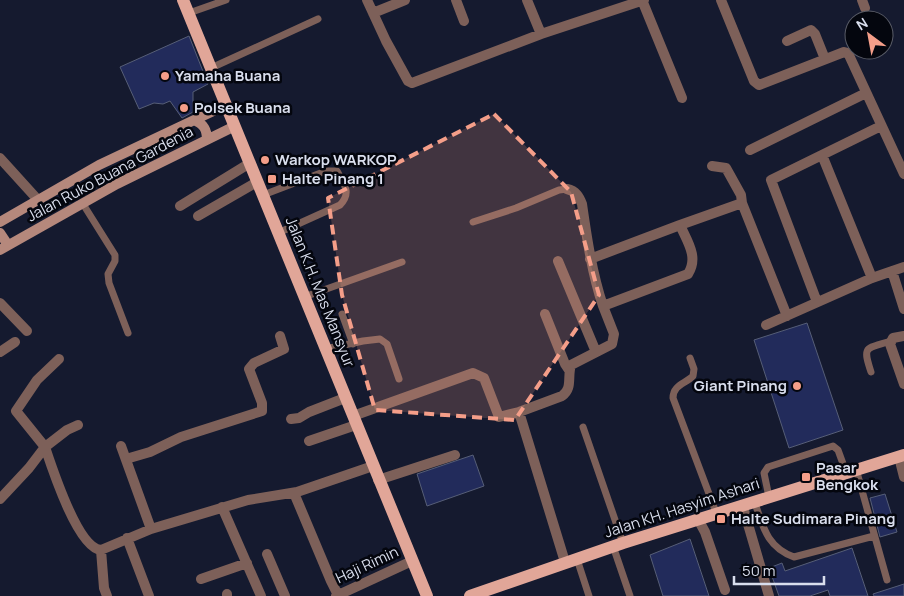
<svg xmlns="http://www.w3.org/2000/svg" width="904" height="596" font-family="Manrope,sans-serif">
	<rect width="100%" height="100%" fill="#151a2f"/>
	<!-- building -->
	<path fill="#222b5b" stroke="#565e77" d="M 189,36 L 208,84 L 193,92 L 193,112 L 182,118 L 170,101 L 163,104 L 154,103 L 139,109 L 120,67 Z
		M 807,323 L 843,430 L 789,448 L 754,340 Z
		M 473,455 L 484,486 L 427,506 L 417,474 Z
		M 885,494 L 897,532 L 880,537 L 870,498 Z
		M 690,539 L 709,596 L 663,596 L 650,555 Z
		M 852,548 L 868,596 L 830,596 L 828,590 L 810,596 L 779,596 L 769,568 L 782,563 L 785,571 Z
		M 904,584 L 904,596 L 874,596 L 873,594 Z"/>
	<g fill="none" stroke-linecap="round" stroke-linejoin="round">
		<!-- lane -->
		<path stroke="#7d6059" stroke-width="7" d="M 189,13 L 226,0
			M 211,68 L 318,19
			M 263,195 L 326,171 L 337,171 C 344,184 352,193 340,205 L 278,233
			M 83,204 L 115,255 L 115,261 L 108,274 L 109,283 L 128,333
			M 473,222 L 516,208 L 559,190 L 567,189
			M 304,297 L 402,262
			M 342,314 L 353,344
			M 325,349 L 363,341 L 380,339 L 387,344 L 399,379
			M 690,358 L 694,369 L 693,376 C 685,384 673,385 673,398 L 717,515
			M 871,372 C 862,345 866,349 891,341
			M 583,427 L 623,543
			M 856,469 L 887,580
			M 769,497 L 764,473 L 768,467 L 833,446 L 838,450 L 846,472
			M 755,503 C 763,527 767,547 794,557 L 874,536
			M 613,546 L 630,596
			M 577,559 L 589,596"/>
		<!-- street -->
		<path stroke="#7d6059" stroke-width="10" d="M 367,0 L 386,41 L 408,81 L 412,83 L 541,34 L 644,0
			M 456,0 L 464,21
			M 527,0 L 541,34
			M 642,0 L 682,98
			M 721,0 L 754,81 L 759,85 L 844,52 L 848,53 L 904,174
			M 862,0 L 865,8
			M 373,13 L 405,0
			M 787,41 L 811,30 L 815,34 L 825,59
			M 750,150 L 866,93
			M 822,155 L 872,278
			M 0,158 L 38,200
			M 712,166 L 726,168 L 741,195 L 742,203 L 787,316
			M 567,189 C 576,191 579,196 582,204 C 587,239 592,273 603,306 L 688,274 C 699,257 687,241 680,225 L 742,203
			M 180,206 L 250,163
			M 198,216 L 257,182
			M 590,259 L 680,225
			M 558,261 L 596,352
			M 892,271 L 904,309
			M 817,302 L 771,180 L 881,126
			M 0,303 L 27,331
			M 545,314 L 565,364 L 569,370
			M 766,325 L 872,278 L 904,267
			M 904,336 L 893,338 L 890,344 L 904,384
			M 0,352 L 15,342
			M 519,412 L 565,562
			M 353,416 L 473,373 L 484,378 L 499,417 L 519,412 L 562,396 C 573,388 567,377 571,365 L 612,344 L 614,334 L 603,306
			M 291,419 L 299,418 L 309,412 L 345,398
			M 78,425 L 67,430 L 45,447 C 52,468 78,548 101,550 L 151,529
			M 309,441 L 356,425
			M 121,446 L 151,529 L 248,500 L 297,492 L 373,466
			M 899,457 L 904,477
			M 126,459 L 150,452 L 181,437 L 262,411 L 262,403 L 249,369 L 254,363 L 284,349 L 280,336
			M 378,480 L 455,455
			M 294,493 L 331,581 L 338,595
			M 0,499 L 29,468 L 45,447 L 16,411 L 37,380 L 59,359
			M 222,507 L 261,596
			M 743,507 L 769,596
			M 699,521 L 705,532 L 725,590
			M 127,538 L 149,596
			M 101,550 L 104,588 L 107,596
			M 267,554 L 285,596
			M 201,579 L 247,563
			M 227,594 L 227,596
			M 336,596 L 412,561"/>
		<!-- secondary -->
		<path stroke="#b5887c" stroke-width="10" d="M 194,120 C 204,124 207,130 207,140
			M 0,222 L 99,165 L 226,105
			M 0,233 L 8,245
			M 0,250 L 117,184 L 235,126"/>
		<!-- primary -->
		<path stroke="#e1a698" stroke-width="12" d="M 183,0 L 427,596
			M 470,596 L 623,543 L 904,455"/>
	</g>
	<!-- marked area -->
	<path fill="#f49e89" fill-opacity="0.2" stroke="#f49e89" stroke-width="4" stroke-dasharray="10 6" stroke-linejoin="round" d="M 494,114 L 571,192 L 599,295 L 515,420 L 375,410 L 342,295 L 328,198 Z"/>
	<!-- markers -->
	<g fill="#f49e89" stroke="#04060e" stroke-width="2">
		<circle cx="165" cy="76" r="5"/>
		<circle cx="184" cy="108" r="5"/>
		<circle cx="265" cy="160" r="5"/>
		<rect x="267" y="174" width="10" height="10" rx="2.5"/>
		<circle cx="797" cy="386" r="5"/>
		<rect x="801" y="472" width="10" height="10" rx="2.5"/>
		<rect x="716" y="514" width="10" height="10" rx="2.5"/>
	</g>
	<g text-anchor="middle" stroke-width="5" stroke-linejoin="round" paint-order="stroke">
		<!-- poi labels -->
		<g font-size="15" font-weight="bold" fill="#d9deed" stroke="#04060e" text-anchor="start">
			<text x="175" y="81">Yamaha Buana</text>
			<text x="194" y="113">Polsek Buana</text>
			<text x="275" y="165">Warkop WARKOP</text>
			<text x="282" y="184">Halte Pinang 1</text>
			<text x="787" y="391" text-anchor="end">Giant Pinang</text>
			<text x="816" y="473">Pasar<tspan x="816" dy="17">Bengkok</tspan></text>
			<text x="731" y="524">Halte Sudimara Pinang</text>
		</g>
		<!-- street labels -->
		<g font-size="15" fill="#d9deed" stroke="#04060e">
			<text transform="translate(110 174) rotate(-28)" y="5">Jalan Ruko Buana Gardenia</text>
			<text transform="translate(320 292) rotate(68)" y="5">Jalan K.H. Mas Mansyur</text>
			<text transform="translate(682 508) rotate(-18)" y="5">Jalan KH. Hasyim Ashari</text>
			<text transform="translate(367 565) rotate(-25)" y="5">Haji Rimin</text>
		</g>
	</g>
	<!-- north arrow -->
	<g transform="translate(869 35) rotate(328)"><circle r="24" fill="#04060e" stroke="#595c67"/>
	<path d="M0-4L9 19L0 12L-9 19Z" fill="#f49e89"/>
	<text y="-8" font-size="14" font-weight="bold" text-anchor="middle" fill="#d9deed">N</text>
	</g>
	<!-- scale -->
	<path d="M734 576v8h90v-8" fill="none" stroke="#d9deed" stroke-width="2.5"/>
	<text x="742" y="576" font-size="15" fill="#d9deed" stroke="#04060e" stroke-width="4" paint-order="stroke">50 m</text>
</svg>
